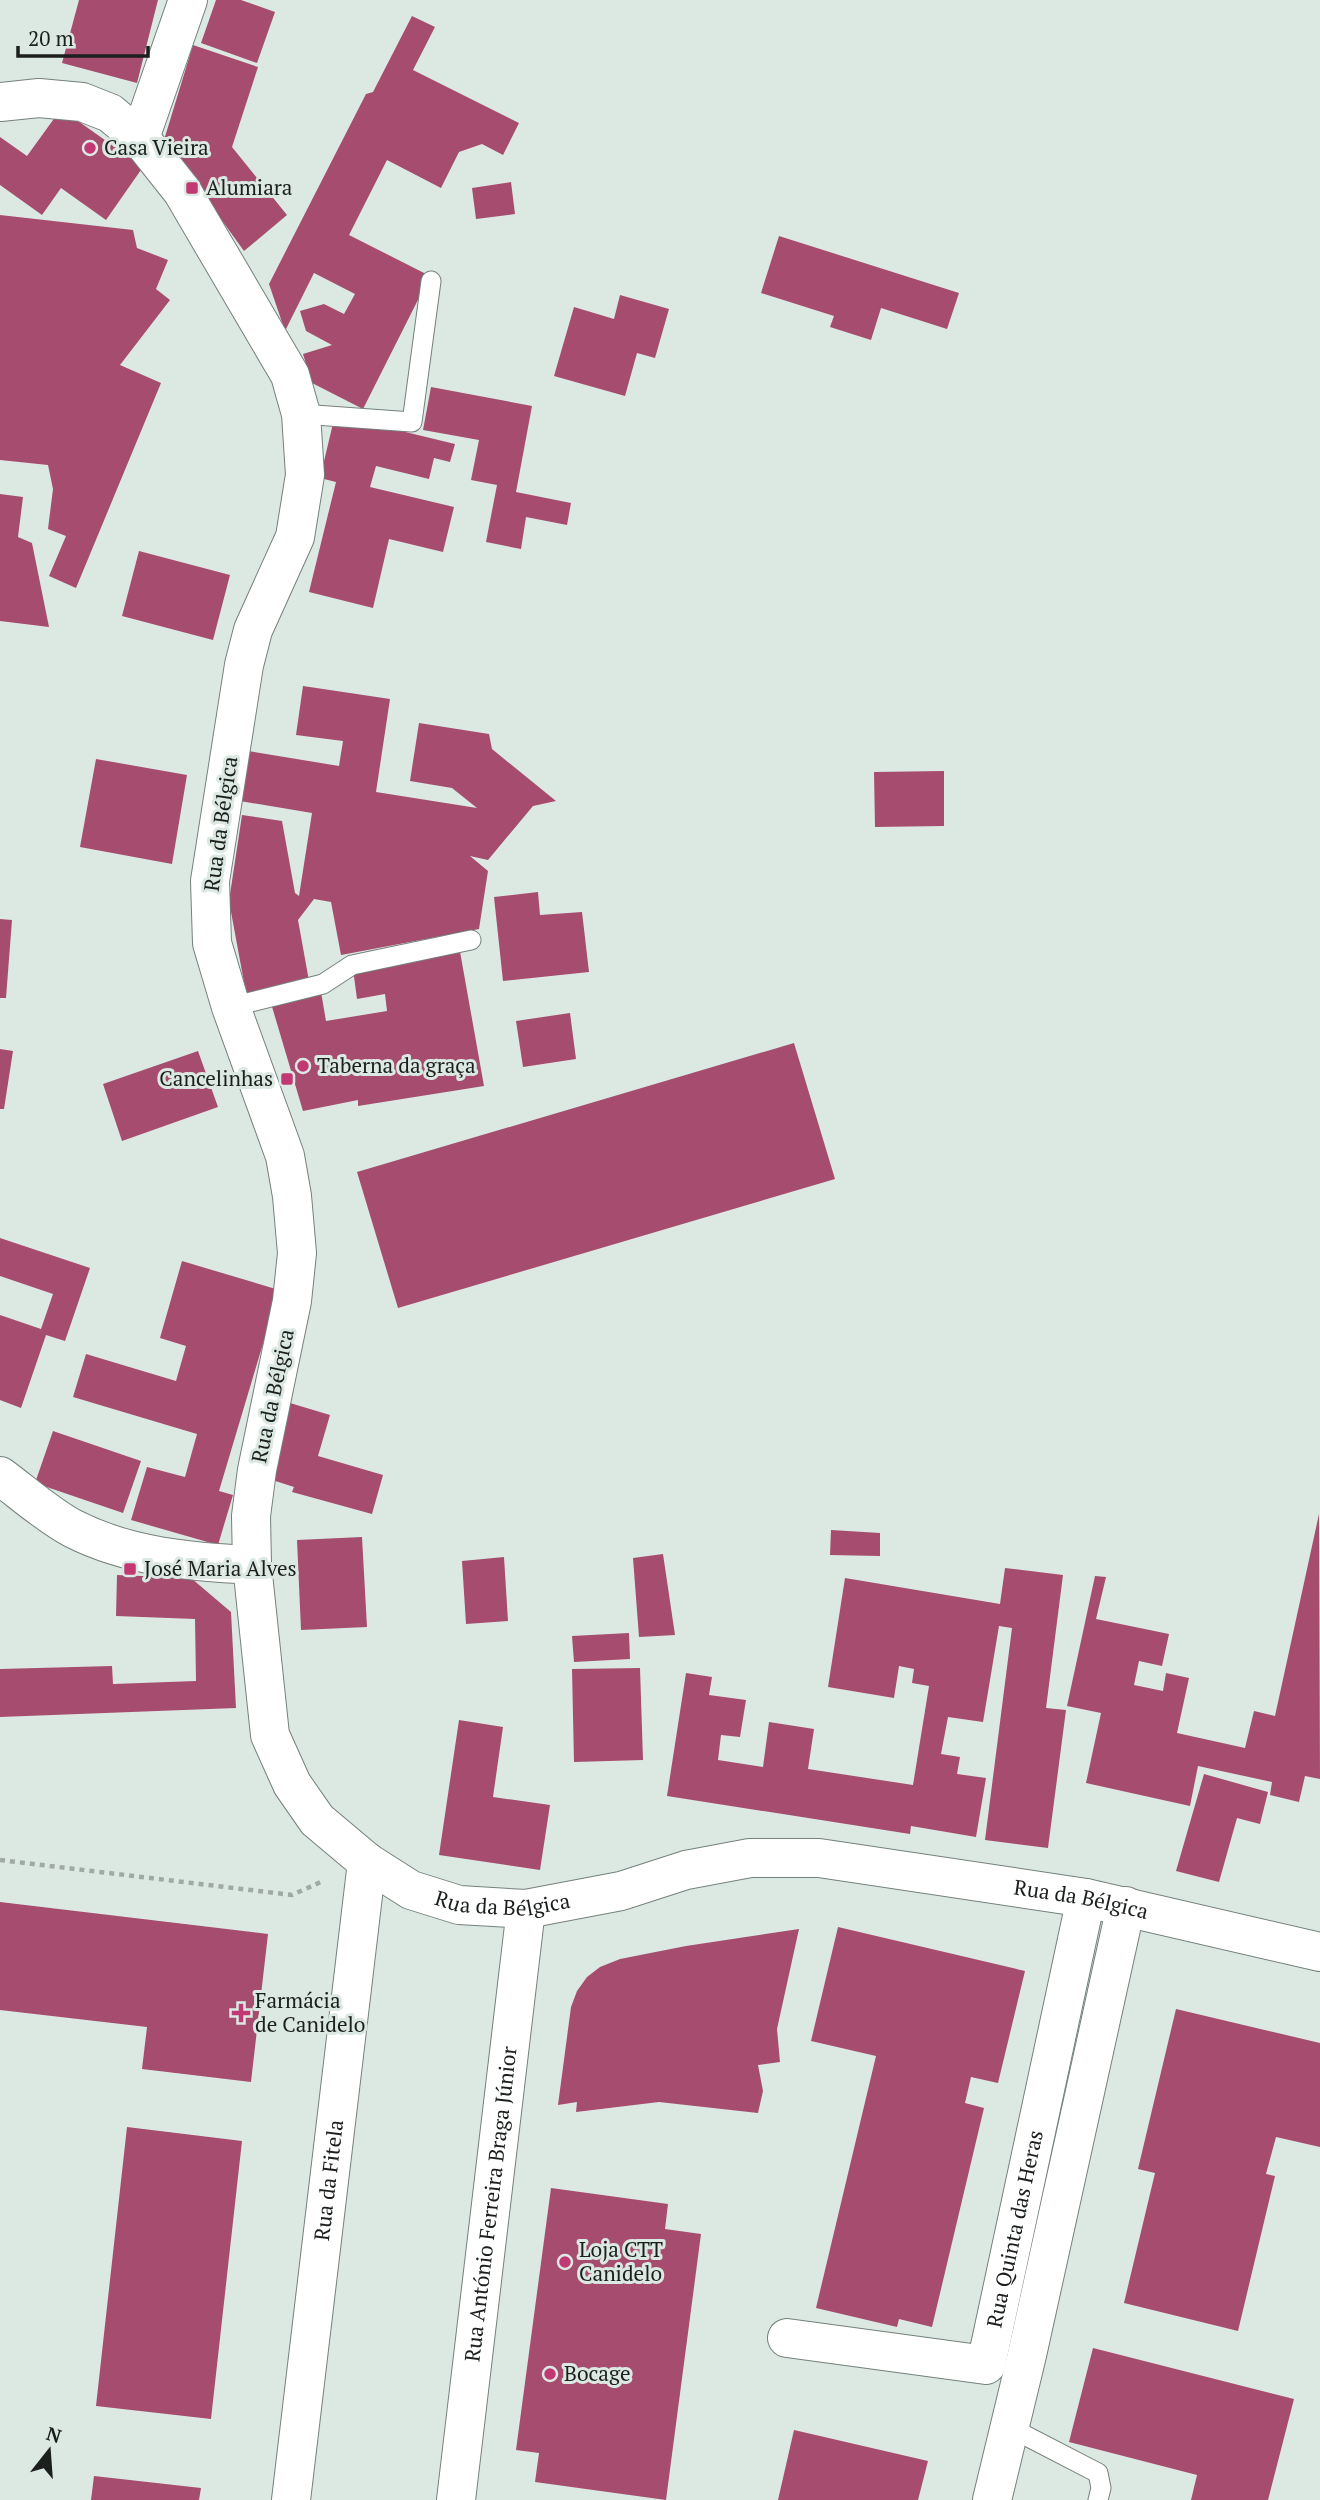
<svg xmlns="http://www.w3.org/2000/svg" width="1320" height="2500" font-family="'PT Serif',serif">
	<rect width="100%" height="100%" fill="#dce9e3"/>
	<!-- building -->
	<path fill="#a64c6e" d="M 79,0 L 158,0 L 137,83 L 62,63 Z
		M 216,0 L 241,0 L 275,12 L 257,63 L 201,43 Z
		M 412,16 L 435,27 L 413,70 L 519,123 L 503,155 L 482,144 L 459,152 L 441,188 L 387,160 L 349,235 L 430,276 L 363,409 L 312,383 L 303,354 L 332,345 L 306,331 L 300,311 L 324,304 L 344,314 L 355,294 L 314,273 L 285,331 L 269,284 L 366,94 L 373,92 Z
		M 193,45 L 258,67 L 232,147 L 287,215 L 244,251 L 164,140 Z
		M 61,109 L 143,167 L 106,220 L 61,188 L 42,215 L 0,185 L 0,137 L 27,156 Z
		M 511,182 L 515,214 L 476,219 L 472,188 Z
		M 0,215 L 133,230 L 137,248 L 168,260 L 156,289 L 170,300 L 120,365 L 161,383 L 76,588 L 49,576 L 66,536 L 48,529 L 53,489 L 48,465 L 0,460 Z
		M 779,236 L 959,293 L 947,329 L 881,308 L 871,340 L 830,327 L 834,316 L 761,293 Z
		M 620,295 L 669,309 L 655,358 L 637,353 L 625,396 L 554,376 L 574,307 L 614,319 Z
		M 431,387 L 532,406 L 516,492 L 571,503 L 567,525 L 526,517 L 521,549 L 486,542 L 497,485 L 471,480 L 479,440 L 423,430 Z
		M 335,415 L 455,444 L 450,462 L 434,458 L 429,479 L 376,466 L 370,487 L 454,507 L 443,552 L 389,539 L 373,608 L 309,592 L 336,482 L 320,478 Z
		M 0,494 L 23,497 L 18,537 L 32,543 L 49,627 L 0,621 Z
		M 139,551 L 230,575 L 213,640 L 122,616 Z
		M 303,686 L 390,699 L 376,792 L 477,808 L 452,788 L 410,781 L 419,723 L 489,734 L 492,749 L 556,801 L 533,806 L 488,860 L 470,856 L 488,871 L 479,929 L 341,955 L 331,902 L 314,899 L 298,920 L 309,981 L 246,993 L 229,901 L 242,815 L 282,821 L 295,893 L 299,896 L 312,813 L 240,801 L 248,751 L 339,766 L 343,741 L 296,735 Z
		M 96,759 L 187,775 L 172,864 L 80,847 Z
		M 944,771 L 944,826 L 875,827 L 874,772 Z
		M 538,892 L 540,915 L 582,912 L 589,972 L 503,981 L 494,897 Z
		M 0,919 L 12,920 L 6,998 L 0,998 Z
		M 459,946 L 484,1086 L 358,1106 L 358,1100 L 303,1111 L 270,1000 L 321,992 L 326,1021 L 387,1011 L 385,994 L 357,999 L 353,969 Z
		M 570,1013 L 576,1059 L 523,1067 L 516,1021 Z
		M 794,1043 L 835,1179 L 398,1308 L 357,1172 Z
		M 0,1049 L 13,1051 L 4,1109 L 0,1109 Z
		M 198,1051 L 218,1107 L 122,1141 L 103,1084 Z
		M 0,1238 L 90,1268 L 65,1341 L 46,1335 L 21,1408 L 0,1400 L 0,1315 L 41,1329 L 53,1294 L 0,1276 Z
		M 182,1261 L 279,1290 L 219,1491 L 233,1495 L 218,1545 L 131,1520 L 147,1467 L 185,1477 L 197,1434 L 73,1397 L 86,1354 L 176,1381 L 186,1346 L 160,1338 Z
		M 290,1403 L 330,1415 L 318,1456 L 383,1475 L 372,1514 L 292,1492 L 294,1487 L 269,1479 Z
		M 53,1431 L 141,1461 L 123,1513 L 35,1483 Z
		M 1319,1514 L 1320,1779 L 1305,1776 L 1299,1802 L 1270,1795 L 1272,1782 L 1198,1766 L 1190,1806 L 1086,1783 L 1101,1713 L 1067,1706 L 1095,1576 L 1106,1577 L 1096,1619 L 1169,1634 L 1162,1666 L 1139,1661 L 1134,1685 L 1163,1691 L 1166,1673 L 1189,1678 L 1177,1733 L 1245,1748 L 1254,1711 L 1275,1716 Z
		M 831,1530 L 880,1533 L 880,1556 L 830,1555 Z
		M 362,1537 L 367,1627 L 301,1630 L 297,1540 Z
		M 663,1554 L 675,1635 L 639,1637 L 633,1558 Z
		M 504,1557 L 508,1621 L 466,1624 L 462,1561 Z
		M 1005,1568 L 1063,1575 L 1046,1708 L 1066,1710 L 1048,1848 L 985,1840 L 1012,1628 L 999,1626 L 983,1722 L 948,1717 L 941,1754 L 960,1757 L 957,1774 L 986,1778 L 976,1837 L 911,1826 L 910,1834 L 667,1796 L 686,1673 L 712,1677 L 709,1695 L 746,1700 L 740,1737 L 721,1735 L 718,1760 L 763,1767 L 769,1722 L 814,1729 L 808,1769 L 913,1785 L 929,1686 L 912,1683 L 914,1669 L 899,1666 L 894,1698 L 828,1687 L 845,1578 L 1000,1604 Z
		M 117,1575 L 191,1578 L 231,1612 L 236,1708 L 0,1717 L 0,1669 L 112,1666 L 113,1684 L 196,1681 L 195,1619 L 116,1616 Z
		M 629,1633 L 630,1659 L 574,1662 L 572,1636 Z
		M 640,1668 L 643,1760 L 574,1762 L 572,1669 Z
		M 459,1720 L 503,1727 L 493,1797 L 550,1805 L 540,1870 L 439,1855 Z
		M 1204,1774 L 1268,1792 L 1260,1824 L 1237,1818 L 1219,1882 L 1176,1871 Z
		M 0,1902 L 268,1934 L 251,2082 L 142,2069 L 147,2027 L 0,2010 Z
		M 838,1927 L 1025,1971 L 998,2083 L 971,2077 L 965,2103 L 984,2108 L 932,2327 L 899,2319 L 897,2327 L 816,2308 L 876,2056 L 811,2041 Z
		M 799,1929 L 777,2029 L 780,2062 L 758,2065 L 763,2091 L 758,2113 L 659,2102 L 576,2112 L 577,2102 L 558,2105 L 571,2007 L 577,1991 L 587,1977 L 600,1967 L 620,1959 L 686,1946 Z
		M 1176,2009 L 1320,2043 L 1320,2147 L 1276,2137 L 1266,2174 L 1275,2176 L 1238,2331 L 1124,2303 L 1155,2173 L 1138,2169 Z
		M 127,2127 L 242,2141 L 211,2419 L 96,2406 Z
		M 551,2188 L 668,2204 L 665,2229 L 701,2234 L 666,2500 L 535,2482 L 539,2453 L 516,2450 Z
		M 1093,2348 L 1294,2399 L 1268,2500 L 1191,2500 L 1197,2475 L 1069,2442 Z
		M 794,2430 L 928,2461 L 918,2500 L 778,2500 Z
		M 94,2476 L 201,2488 L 199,2500 L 91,2500 Z"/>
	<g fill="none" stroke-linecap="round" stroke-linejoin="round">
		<!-- service casing -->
		<g stroke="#75817b" stroke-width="21">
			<path id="service" d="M 301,414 L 412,422 L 431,281
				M 231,1007 L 323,984 L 352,965 L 471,940
				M 1009,2427 L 1098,2473 L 1101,2488 L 1098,2500"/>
		</g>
		<!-- minor casing -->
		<g stroke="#75817b" stroke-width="40">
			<g id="minor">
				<path id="s1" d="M 787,2338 L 986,2365 L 1086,1898"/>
				<path id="s2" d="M 291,2500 L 367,1862"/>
				<path d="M 992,2500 L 1027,2355 L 1126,1906"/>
			</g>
		</g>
		<!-- tertiary casing -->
		<g stroke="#75817b" stroke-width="40">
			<g id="tertiary">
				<path d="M 0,1476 C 22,1492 50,1517 74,1529 C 129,1557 192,1562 252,1565"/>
				<path id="s3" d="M 456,2500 L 526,1909"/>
			</g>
		</g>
		<!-- secondary casing -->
		<g stroke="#75817b" stroke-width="40">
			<g id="secondary">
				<path id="s4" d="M 0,102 L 39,98 L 82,102 L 110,113 L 140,138 L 182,191 L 290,375 L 301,414 L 305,475 L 295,537 L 253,630 L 244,665 L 210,881 L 212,943 L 231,1007 L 285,1156 L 292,1196 L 297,1253 L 292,1301 L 257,1470 L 251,1516 L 252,1565 L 270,1735 L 292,1784 L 317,1820 L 367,1862 L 411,1890 L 459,1905 L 526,1909 L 621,1891 L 686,1870 L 750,1858 L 819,1858 L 1086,1898 L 1320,1952"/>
				<path d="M 140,138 L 188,0"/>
			</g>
		</g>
		<!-- path -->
		<path stroke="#a0aaa5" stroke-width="4.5" stroke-dasharray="5 5" stroke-linecap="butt" d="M 0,1860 L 292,1895 L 323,1881"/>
		<!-- service -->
		<use href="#service" stroke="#fff" stroke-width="19"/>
		<!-- minor -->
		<use href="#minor" stroke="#fff" stroke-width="38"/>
		<!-- tertiary -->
		<use href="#tertiary" stroke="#fff" stroke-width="38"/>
		<!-- secondary -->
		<use href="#secondary" stroke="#fff" stroke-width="38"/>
	</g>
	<!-- markers -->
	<g fill="#c13873" stroke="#dce9e3" stroke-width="2.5">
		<circle cx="90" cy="148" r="7"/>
		<rect x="185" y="181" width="14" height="14" rx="3.5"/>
		<circle cx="303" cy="1066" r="7"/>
		<rect x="280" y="1072" width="14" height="14" rx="3.5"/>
		<rect x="123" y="1562" width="14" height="14" rx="3.5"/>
		<path d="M237.5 2002.5h7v7h7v7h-7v7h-7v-7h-7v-7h7z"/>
		<circle cx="565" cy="2262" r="7"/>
		<circle cx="550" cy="2374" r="7"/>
	</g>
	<g text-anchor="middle" stroke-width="6" stroke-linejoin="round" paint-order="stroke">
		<!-- poi labels -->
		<g font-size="21" fill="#1b1f1d" stroke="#dce9e3" text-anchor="start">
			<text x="104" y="155">Casa Vieira</text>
			<text x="206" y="195">Alumiara</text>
			<text x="317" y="1073">Taberna da graça</text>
			<text x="273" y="1086" text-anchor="end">Cancelinhas</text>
			<text x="144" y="1576">José Maria Alves</text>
			<text x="255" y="2008">Farmácia<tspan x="255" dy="24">de Canidelo</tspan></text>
			<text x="579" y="2257">Loja CTT<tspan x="579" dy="24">Canidelo</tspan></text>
			<text x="564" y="2381">Bocage</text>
		</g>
		<!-- street labels -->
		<g font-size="21" fill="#1b1f1d" stroke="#dce9e3">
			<text transform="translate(221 824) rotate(-82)" y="7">Rua da Bélgica</text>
			<text transform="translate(273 1396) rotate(-78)" y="7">Rua da Bélgica</text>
			<text dy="7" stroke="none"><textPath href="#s4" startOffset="2135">Rua da Bélgica</textPath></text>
			<text dy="7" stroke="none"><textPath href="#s4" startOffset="2723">Rua da Bélgica</textPath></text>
			<text dy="7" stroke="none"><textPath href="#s2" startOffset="322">Rua da Fitela</textPath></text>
			<text dy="7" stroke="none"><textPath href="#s3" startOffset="298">Rua António Ferreira Braga Júnior</textPath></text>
			<text dy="7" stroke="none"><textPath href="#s1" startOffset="340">Rua Quinta das Heras</textPath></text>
		</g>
	</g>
	<!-- north arrow -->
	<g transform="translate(49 2451) rotate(17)" stroke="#dce9e3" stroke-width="5" paint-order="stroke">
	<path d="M0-5L12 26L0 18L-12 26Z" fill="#1b1f1d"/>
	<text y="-10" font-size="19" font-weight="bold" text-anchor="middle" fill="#1b1f1d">N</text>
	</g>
	<!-- scale -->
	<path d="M18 46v10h130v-10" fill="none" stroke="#1b1f1d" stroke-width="3.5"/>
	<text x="28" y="46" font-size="21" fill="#1b1f1d" stroke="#dce9e3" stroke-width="5" paint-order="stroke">20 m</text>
</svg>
